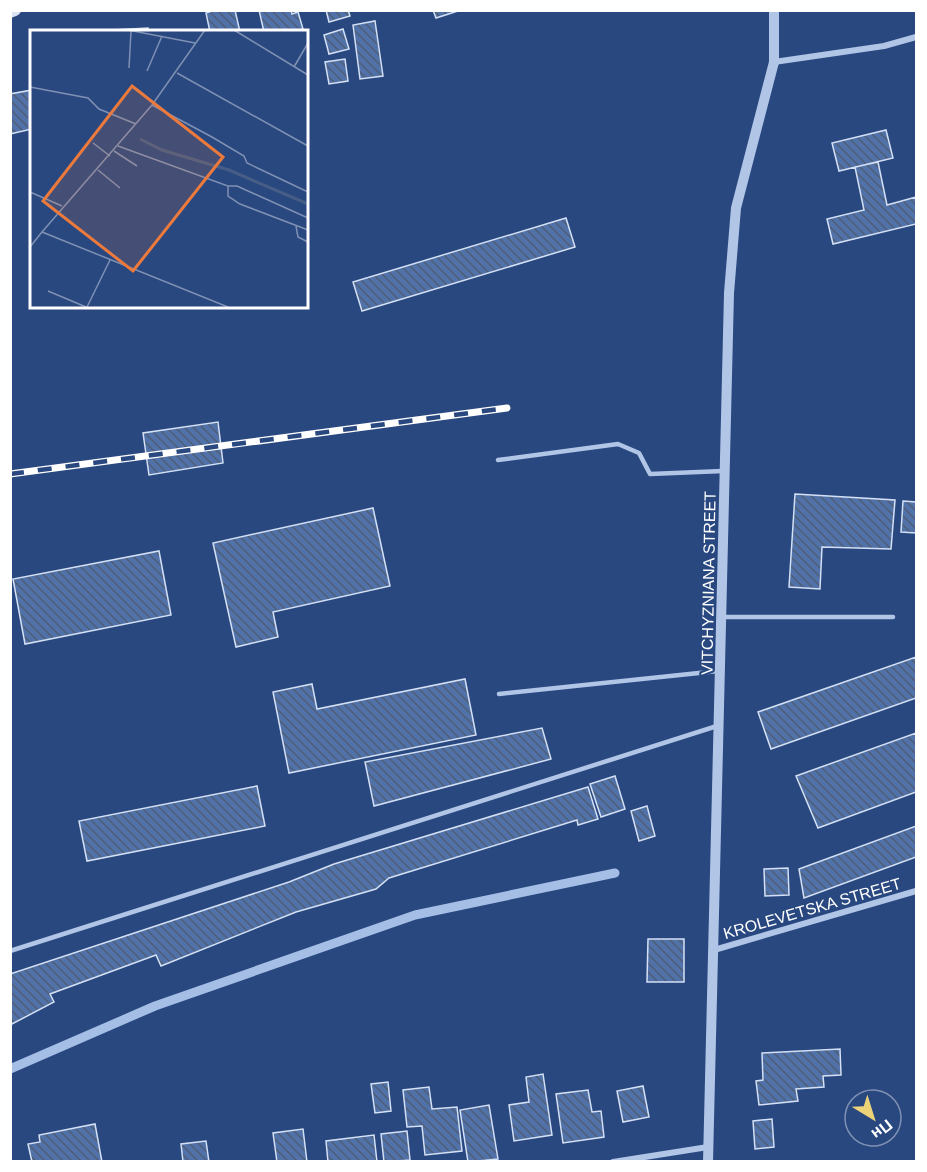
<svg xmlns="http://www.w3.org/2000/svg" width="927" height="1172" font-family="Arial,sans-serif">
	<defs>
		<pattern id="building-back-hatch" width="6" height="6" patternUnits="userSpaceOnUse" patternTransform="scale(1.5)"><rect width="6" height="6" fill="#5171a9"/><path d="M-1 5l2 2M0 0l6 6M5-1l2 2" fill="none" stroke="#4e5d76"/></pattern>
	</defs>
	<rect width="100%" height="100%" fill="#294880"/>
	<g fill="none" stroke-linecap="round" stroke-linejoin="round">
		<!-- stream -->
		<path stroke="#a5bee6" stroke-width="9" d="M 10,1069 L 155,1006 L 415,915 L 615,873"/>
	</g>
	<!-- building -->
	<path fill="url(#building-back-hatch)" stroke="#d3e0f5" stroke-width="1.5" d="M 215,10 L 235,10 L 240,32 L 210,32 L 206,13 Z
		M 259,10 L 291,10 L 292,14 L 298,12 L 303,29 L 295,32 L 264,32 Z
		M 326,10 L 348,10 L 350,16 L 329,22 Z
		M 433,10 L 461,10 L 436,18 Z
		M 375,21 L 383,76 L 360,79 L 353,25 Z
		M 148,28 L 148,32 L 113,32 L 113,30 Z
		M 343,29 L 349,49 L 329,54 L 324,35 Z
		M 345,59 L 348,81 L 329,84 L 325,62 Z
		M 32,90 L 32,129 L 10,134 L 10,94 Z
		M 886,130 L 893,158 L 839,171 L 832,143 Z
		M 878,162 L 887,205 L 916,197 L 916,224 L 833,244 L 827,219 L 864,210 L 855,167 Z
		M 566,218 L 575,247 L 362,311 L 353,282 Z
		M 218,422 L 223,463 L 149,475 L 143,433 Z
		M 795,494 L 895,500 L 891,549 L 822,547 L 820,589 L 789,587 Z
		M 903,501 L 916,502 L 916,533 L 901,532 Z
		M 373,508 L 390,586 L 273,612 L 278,637 L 236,647 L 213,543 Z
		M 159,551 L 171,615 L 25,644 L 13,579 Z
		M 916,657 L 916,698 L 771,749 L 758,712 Z
		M 465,679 L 476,735 L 289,773 L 273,692 L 312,684 L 317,709 Z
		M 542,728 L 551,759 L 374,806 L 365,762 Z
		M 916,733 L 916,792 L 818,828 L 796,776 Z
		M 615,776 L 625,809 L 601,817 L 590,784 Z
		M 257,786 L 265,826 L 87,861 L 79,821 Z
		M 588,787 L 598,819 L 578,825 L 577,820 L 389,878 L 376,889 L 296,912 L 161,966 L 156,955 L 50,994 L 54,1002 L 10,1025 L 10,974 L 289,882 L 334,864 Z
		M 647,806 L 655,836 L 639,841 L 631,811 Z
		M 916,826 L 916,857 L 804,898 L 799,869 Z
		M 788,868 L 789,895 L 765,896 L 764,869 Z
		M 648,939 L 684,939 L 684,982 L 647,982 Z
		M 840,1049 L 841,1075 L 823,1076 L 824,1087 L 796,1089 L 798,1101 L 759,1105 L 756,1081 L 763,1080 L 762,1053 Z
		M 543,1074 L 552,1135 L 514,1141 L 509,1105 L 529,1102 L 526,1077 Z
		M 388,1082 L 391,1111 L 375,1113 L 371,1084 Z
		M 643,1086 L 649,1117 L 623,1122 L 617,1091 Z
		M 429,1087 L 432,1109 L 457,1107 L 462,1151 L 425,1155 L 422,1126 L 407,1127 L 403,1090 Z
		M 588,1090 L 592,1112 L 601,1111 L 604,1137 L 563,1143 L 556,1094 Z
		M 489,1105 L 498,1159 L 468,1162 L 460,1110 Z
		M 772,1119 L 774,1147 L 755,1149 L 753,1121 Z
		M 95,1124 L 102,1162 L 32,1162 L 28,1144 L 40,1142 L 39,1135 Z
		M 303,1129 L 307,1162 L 277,1162 L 273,1133 Z
		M 407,1131 L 410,1160 L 384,1162 L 381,1134 Z
		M 374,1135 L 377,1162 L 328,1162 L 326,1141 Z
		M 206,1141 L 209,1162 L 183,1162 L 181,1144 Z"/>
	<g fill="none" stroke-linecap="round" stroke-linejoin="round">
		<!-- service -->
		<path stroke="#b1c5e6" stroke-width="4.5" d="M 498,460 L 618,444 L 639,453 L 650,474 L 723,471
			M 722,617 L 893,617
			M 499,694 L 718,671
			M 10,951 L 717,726"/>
		<!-- minor -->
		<path stroke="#b1c5e6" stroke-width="6" d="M 774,62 L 884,46 L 916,37
			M 714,950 L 916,891
			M 613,1162 L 708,1147"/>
		<!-- tertiary -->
		<path stroke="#b1c5e6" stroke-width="10" d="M 708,1162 L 729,293 L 736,208 L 774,62 L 774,10"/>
		<!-- secondary -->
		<path stroke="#dae4f5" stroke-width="12" d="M 10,12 L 15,10"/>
		<!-- rail casing -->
		<g stroke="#fff" stroke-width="7">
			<path id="rail" d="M 10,474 L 507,408"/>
		</g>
		<!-- rail -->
		<use href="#rail" stroke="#294880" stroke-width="4.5" stroke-dasharray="14" stroke-linecap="butt"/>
	</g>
	<g text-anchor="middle" stroke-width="4.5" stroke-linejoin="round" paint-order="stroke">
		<!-- street labels -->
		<g font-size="16" fill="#fff" stroke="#294880">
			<text transform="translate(708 583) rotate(-89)" y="6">VITCHYZNIANA STREET</text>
			<text transform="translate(812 908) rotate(-16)" y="6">KROLEVETSKA STREET</text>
		</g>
	</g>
	<!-- overview -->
	<g transform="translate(30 30)">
		<rect width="278" height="278" fill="#294880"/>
		<path fill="none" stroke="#465d85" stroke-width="3" d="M 110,109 L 132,120 L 199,140 L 278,174"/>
		<path fill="none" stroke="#7f91b3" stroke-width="1.5" d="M 98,0 L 165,13M 204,0 L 278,45M 264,37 L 278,13M 99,38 L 101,1M 117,41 L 132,6M 147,43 L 278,116M 0,57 L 58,68 L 69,79 L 106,94M 122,75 L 182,107 L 214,126 L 217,133 L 278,162M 63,113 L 80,126M 88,116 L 198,156 L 198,166 L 210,174 L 278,200M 84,121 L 107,136M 68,140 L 90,158M 198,156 L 207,156 L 278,188M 0,162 L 32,176M 266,196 L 268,207 L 278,212M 12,202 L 122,75 L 175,0M 0,217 L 12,202 L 198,277M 18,261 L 56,277M 57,277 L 80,230"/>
		<path fill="#ed7a3d" fill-opacity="0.15" stroke="#ed7a3d" stroke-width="3" d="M 102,56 L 193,127 L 103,241 L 13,171 Z"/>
		<rect width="278" height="278" fill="none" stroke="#fff" stroke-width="3"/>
	</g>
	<!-- border -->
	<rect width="927" height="1172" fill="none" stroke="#ffffff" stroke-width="24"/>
	<!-- north arrow -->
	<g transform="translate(873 1118) rotate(142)"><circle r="28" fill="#294880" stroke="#7f91b3" stroke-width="1.5"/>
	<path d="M0-4.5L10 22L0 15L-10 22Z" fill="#edd378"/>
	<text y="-9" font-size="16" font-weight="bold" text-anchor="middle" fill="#ffffff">Пн</text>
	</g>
</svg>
